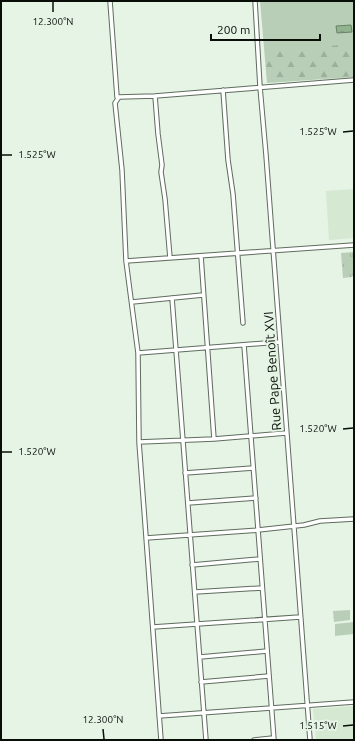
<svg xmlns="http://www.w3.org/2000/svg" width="355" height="741" font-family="Ubuntu,sans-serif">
	<defs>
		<pattern id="forest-firs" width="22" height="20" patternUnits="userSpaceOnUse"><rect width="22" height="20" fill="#b8ceb6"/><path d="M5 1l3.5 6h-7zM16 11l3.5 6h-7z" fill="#9db09b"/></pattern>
		<pattern id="park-tufts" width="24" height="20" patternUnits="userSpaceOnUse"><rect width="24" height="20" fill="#b8ceb6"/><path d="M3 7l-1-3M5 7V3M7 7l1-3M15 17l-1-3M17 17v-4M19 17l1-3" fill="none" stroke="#9db09b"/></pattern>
		<pattern id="water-ripples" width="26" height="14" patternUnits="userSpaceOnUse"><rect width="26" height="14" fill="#91b48f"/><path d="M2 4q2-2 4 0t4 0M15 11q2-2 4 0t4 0" fill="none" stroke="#7c9a7a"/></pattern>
	</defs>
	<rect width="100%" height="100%" fill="#e5f4e4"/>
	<!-- built -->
	<path fill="#d4e8d2" d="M 354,189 L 354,238 L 329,240 L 326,191 Z
		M 354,706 L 354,740 L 316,740 L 313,709 Z"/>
	<!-- green -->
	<path fill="#b8ceb6" d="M 260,1 L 354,1 L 354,77 L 267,83 Z
		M 350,610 L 350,620 L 334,622 L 333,611 Z
		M 354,622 L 354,634 L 335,636 L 335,624 Z"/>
	<!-- forest -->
	<path fill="url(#forest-firs)" d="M 354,44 L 354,76 L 276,82 L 276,75 L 267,75 L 265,51 Z"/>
	<!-- park -->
	<path fill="url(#park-tufts)" d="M 354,252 L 354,273 L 352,277 L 343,278 L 341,253 Z"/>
	<!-- water -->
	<path fill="url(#water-ripples)" stroke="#688267" d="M 351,25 L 352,32 L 337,33 L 336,26 Z"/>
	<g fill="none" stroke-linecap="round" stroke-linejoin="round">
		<!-- minor casing -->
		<g stroke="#5f6c5e" stroke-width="5.5">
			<path id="minor" d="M 110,1 L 117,97 L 119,97
				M 255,1 L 260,87 L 266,155 L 310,740
				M 223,90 L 228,160 L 233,194 L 243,323
				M 155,96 L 158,134 L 162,165 L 161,172 L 165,199 L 170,258
				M 119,97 L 115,103 L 122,170 L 126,261 L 138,353 L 139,442 L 161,740
				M 119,97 L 155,96 L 354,80
				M 201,256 L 214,439
				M 126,261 L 354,245
				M 172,298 L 206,740
				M 132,302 L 203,295
				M 244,345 L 274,740
				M 138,353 L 279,342
				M 139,442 L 214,439 L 286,433
				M 185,473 L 253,468
				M 188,503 L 256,498
				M 146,538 L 258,530 L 304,525 L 320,521 L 354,519
				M 192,565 L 260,559
				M 195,592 L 262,588
				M 153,627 L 300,617
				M 200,657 L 267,651
				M 201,682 L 269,676
				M 159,716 L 354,702
				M 254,740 L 273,738"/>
		</g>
		<!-- minor -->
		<use href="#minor" stroke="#fff" stroke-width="3.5"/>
	</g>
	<!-- ticks -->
	<path fill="none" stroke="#090e09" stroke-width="1.5" d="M 53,2 L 53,12M 343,132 L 353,131M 2,155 L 12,155M 343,429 L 353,428M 2,452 L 12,452M 343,726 L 353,725M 103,729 L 104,739"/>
	<g text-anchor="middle" stroke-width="4" stroke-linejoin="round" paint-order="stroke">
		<!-- street labels -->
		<g font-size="13" fill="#090e09" stroke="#e5f4e4">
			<text transform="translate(272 371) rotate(-94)" y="5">Rue Pape Benoît XVI</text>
		</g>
	</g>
	<g font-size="10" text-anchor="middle" fill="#090e09" stroke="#e5f4e4" stroke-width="4" stroke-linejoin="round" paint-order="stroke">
		<text x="53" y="25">12.300°N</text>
		<text x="318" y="135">1.525°W</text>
		<text x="37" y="158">1.525°W</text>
		<text x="318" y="432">1.520°W</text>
		<text x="37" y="455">1.520°W</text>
		<text x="103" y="723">12.300°N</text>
		<text x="318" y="729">1.515°W</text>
	</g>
	<!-- border -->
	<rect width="355" height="741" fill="none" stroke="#090e09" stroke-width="4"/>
	<!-- scale -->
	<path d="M211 34v6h109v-6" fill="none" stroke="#090e09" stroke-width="2"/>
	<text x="217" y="34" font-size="12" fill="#090e09" stroke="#e5f4e4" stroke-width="3" paint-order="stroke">200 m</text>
</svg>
